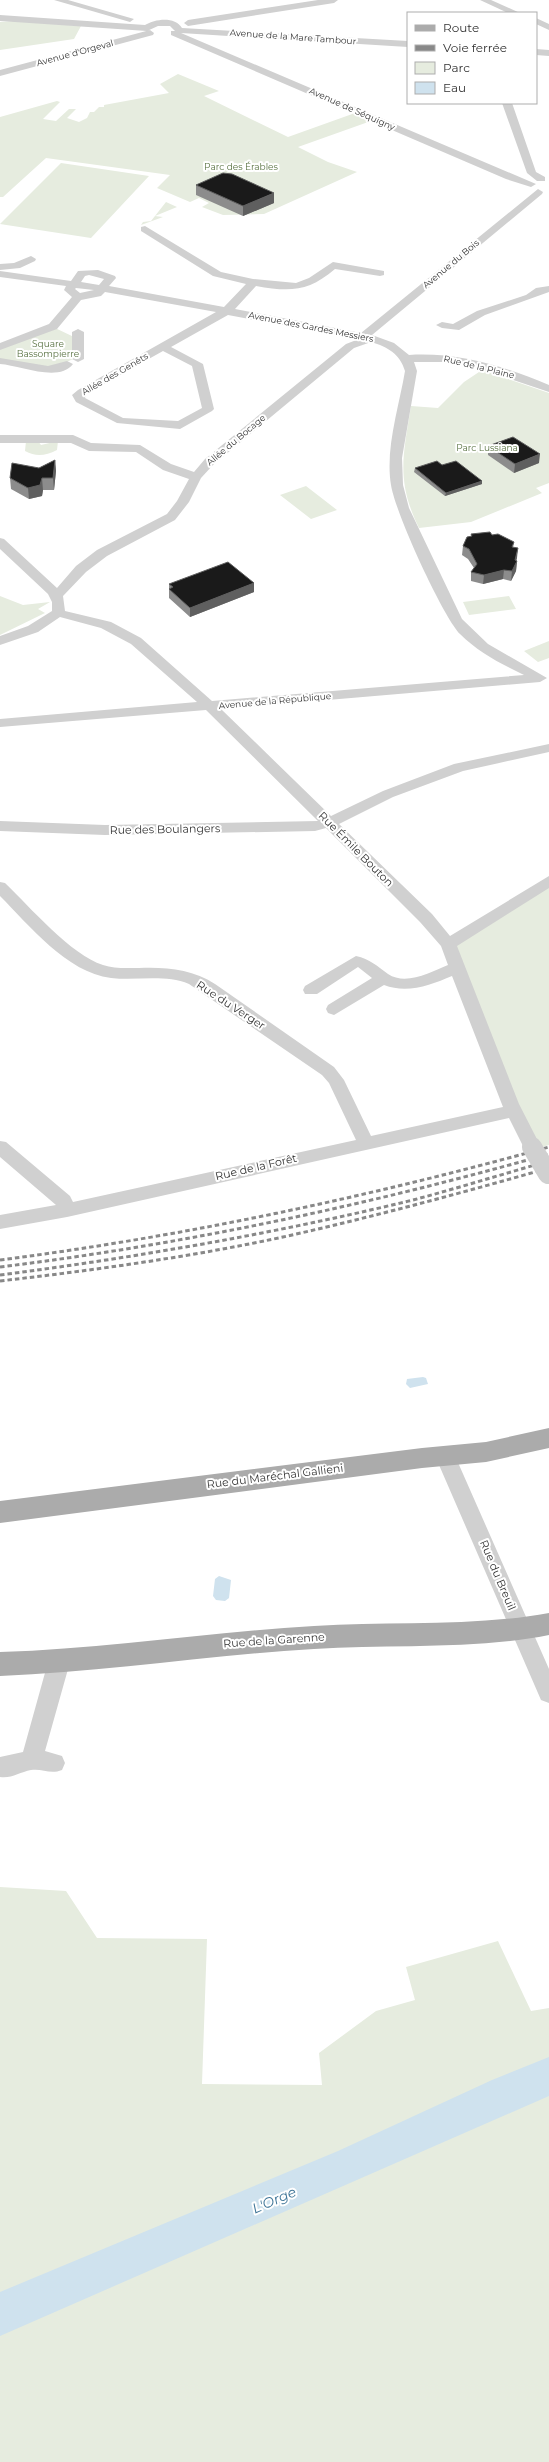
<svg xmlns="http://www.w3.org/2000/svg" width="549" height="2462" font-family="Montserrat,sans-serif">
	<rect width="100%" height="100%" fill="#fff"/>
	<!-- green -->
	<path fill="#e6ecdf" d="M 14,21 L 81,26 L 74,39 L 0,50 L 0,22 Z
		M 178,74 L 219,91 L 204,96 L 288,137 L 355,113 L 371,121 L 298,147 L 328,162 L 357,172 L 264,214 L 223,215 L 202,207 L 209,203 L 199,198 L 190,202 L 157,188 L 170,175 L 46,158 L 3,197 L 0,197 L 0,117 L 57,101 L 60,102 L 43,119 L 56,121 L 69,109 L 76,109 L 67,118 L 79,122 L 87,118 L 90,112 L 94,112 L 99,107 L 104,107 L 104,105 L 169,93 L 160,84 Z
		M 61,163 L 149,176 L 91,238 L 0,224 Z
		M 166,202 L 177,207 L 155,216 L 163,217 L 141,225 L 143,222 L 151,221 Z
		M 53,327 L 74,337 L 75,358 L 52,369 L 0,361 L 0,347 Z
		M 482,370 L 549,393 L 549,483 L 536,488 L 542,493 L 471,522 L 419,528 C 396,481 403,456 411,406 L 438,408 L 464,382 Z
		M 26,441 L 38,441 L 41,445 L 58,441 L 57,450 C 45,456 36,457 25,451 Z
		M 306,486 L 337,510 L 311,519 L 280,495 Z
		M 0,596 L 23,605 L 50,602 L 38,609 L 45,613 L 0,635 Z
		M 509,596 L 516,609 L 469,615 L 463,602 Z
		M 549,641 L 549,658 L 538,662 L 524,651 Z
		M 549,882 L 549,1145 L 536,1149 L 448,944 Z
		M 0,1887 L 66,1891 L 97,1938 L 207,1939 L 202,2084 L 322,2085 L 319,2053 L 376,2011 L 415,2000 L 406,1967 L 498,1941 L 531,2011 L 549,2008 L 549,2462 L 0,2462 Z"/>
	<!-- water -->
	<path fill="#cfe2ee" d="M 423,1377 L 426,1378 L 428,1384 L 410,1388 L 406,1384 L 407,1379 Z
		M 219,1576 L 231,1580 L 229,1598 L 225,1601 L 216,1600 L 213,1596 L 215,1579 Z
		M 549,2057 L 549,2096 L 0,2336 L 0,2292 L 338,2151 L 492,2080 Z"/>
	<g fill="none" stroke-linecap="round" stroke-linejoin="round">
		<!-- minor -->
		<path fill="#d0d0d0" fill-rule="evenodd" d="M 54,0 L 68,0 L 134,19 L 130,22 Z
			M 318,0 L 338,0 L 334,3 L 188,26 L 184,23 L 188,20 Z
			M 480,0 L 491,0 L 520,13 L 508,13 Z
			M 0,15 L 145,25 C 155,19 175,16 182,28 L 408,41 L 408,47 L 181,33 L 536,184 L 531,187 L 506,179 L 171,35 L 171,31 L 175,31 L 170,26 L 158,26 L 147,31 L 0,21 Z
			M 536,18 L 549,24 L 549,30 L 536,24 Z
			M 150,30 L 154,33 L 153,35 L 0,76 L 0,70 Z
			M 536,49 L 549,50 L 549,56 L 536,55 Z
			M 502,103 L 512,103 L 536,172 L 545,177 L 545,181 L 537,181 L 527,173 Z
			M 538,189 L 543,192 L 542,194 L 372,335 L 394,343 L 409,355 C 458,352 504,366 549,385 L 549,392 L 478,368 L 443,362 L 414,362 L 417,371 L 402,458 L 403,485 L 409,508 L 462,619 L 488,644 L 547,678 L 540,682 L 221,709 L 331,816 L 383,791 L 454,764 L 549,744 L 549,752 L 463,771 L 393,797 L 339,824 L 432,914 L 450,936 L 549,876 L 549,888 L 457,946 L 519,1104 L 541,1147 L 538,1152 L 532,1153 L 526,1152 L 509,1118 L 67,1217 L 0,1229 L 0,1215 L 56,1205 L 0,1157 L 0,1141 L 6,1142 L 70,1196 L 73,1202 L 356,1140 L 329,1083 L 322,1075 L 189,984 C 165,974 137,981 111,978 C 66,972 30,926 0,896 L 0,882 L 5,883 C 30,907 71,955 103,965 C 114,969 127,968 139,968 C 166,967 192,969 215,984 L 334,1067 L 344,1080 L 371,1136 L 503,1107 L 452,976 C 431,985 407,994 384,985 L 334,1015 L 328,1013 L 326,1009 L 328,1005 L 372,978 L 358,967 L 317,994 L 305,994 L 303,990 L 305,986 L 356,956 C 370,959 377,966 388,974 C 406,986 431,972 448,965 L 441,946 L 420,922 L 326,828 L 315,831 L 105,835 L 0,831 L 0,821 L 105,825 L 318,821 L 206,710 L 0,727 L 0,719 L 197,702 L 131,644 L 101,628 L 60,617 L 38,632 L 0,645 L 0,636 L 28,626 L 52,611 L 52,602 L 48,594 L 0,549 L 0,538 L 4,539 L 57,588 L 76,566 L 97,550 L 167,514 L 177,501 L 189,479 L 163,470 L 136,452 L 89,451 L 71,443 L 0,443 L 0,435 L 73,435 L 91,443 L 140,445 L 171,464 L 194,472 L 205,459 L 346,344 L 359,339 L 228,315 L 171,347 L 203,364 L 214,409 L 212,411 L 180,429 L 117,423 L 76,402 L 72,395 L 78,390 L 216,312 L 105,292 L 101,296 L 81,300 L 57,329 L 0,350 L 0,343 L 49,324 L 72,297 L 64,290 L 66,286 L 0,277 L 0,271 L 71,281 L 78,271 L 98,270 L 115,276 L 116,278 L 109,286 L 224,307 L 246,284 L 213,276 L 141,231 L 141,227 L 145,226 L 221,272 L 253,279 L 296,283 L 309,278 L 333,262 L 384,271 L 384,275 L 380,276 L 335,269 C 308,292 290,292 256,286 L 235,309 L 361,333 ZM 89,275 L 104,279 L 99,285 L 81,282 L 85,276 ZM 76,288 L 94,290 L 80,293 L 75,289 ZM 371,342 C 388,347 400,354 405,371 C 399,407 385,449 391,485 C 395,512 442,615 460,634 C 478,652 501,664 524,675 L 212,701 L 141,638 L 111,622 L 65,611 L 63,596 L 86,572 L 107,556 L 175,520 L 189,502 L 201,478 L 213,465 L 354,348 ZM 163,351 L 192,366 L 202,408 L 178,421 L 123,418 L 85,398 L 86,394 Z
			M 31,256 L 36,259 L 35,261 L 20,268 L 0,270 L 0,264 L 14,263 Z
			M 549,286 L 549,292 L 485,315 L 459,330 L 442,328 L 436,325 L 442,322 L 453,324 L 477,311 L 526,295 L 536,288 Z
			M 78,329 L 84,332 L 84,359 L 78,362 L 72,359 L 72,332 Z
			M 0,358 L 48,366 L 67,361 L 73,364 C 59,383 19,365 0,364 Z
			M 446,1450 L 453,1452 L 456,1458 L 549,1669 L 549,1703 L 541,1700 L 436,1458 L 439,1452 Z
			M 59,1652 L 67,1655 L 70,1662 L 45,1751 L 62,1756 L 65,1763 L 62,1770 C 50,1775 42,1768 31,1770 C 20,1772 11,1779 0,1777 L 0,1757 L 23,1752 L 48,1662 L 51,1655 Z"/>
		<!-- major -->
		<path fill="#ababab" fill-rule="evenodd" d="M 549,1428 L 549,1448 L 486,1462 L 422,1468 L 0,1523 L 0,1501 L 422,1448 L 486,1442 Z
			M 549,1613 L 549,1635 C 475,1650 390,1644 314,1649 C 209,1655 105,1672 0,1676 L 0,1652 C 105,1649 209,1632 314,1626 C 391,1621 474,1627 549,1613 Z"/>
		<!-- rail -->
		<path stroke="#888" stroke-width="3" stroke-dasharray="4.5 3" stroke-linecap="butt" d="M 0,1260 C 186,1236 368,1197 549,1147
			M 0,1267 C 187,1244 368,1205 549,1154
			M 0,1275 C 139,1257 277,1233 413,1200 C 458,1188 503,1174 549,1161
			M 0,1281 C 95,1270 190,1257 283,1237 C 373,1217 461,1193 549,1168"/>
		<!-- minor-bridge -->
		<path stroke="#d0d0d0" stroke-width="20" d="M 532,1147 L 548,1174"/>
	</g>
	<!-- wall -->
	<path fill="#8c8c8c" d="M 196,185 L 274,203 L 243,216 L 196,195 Z
		M 488,446 L 539,463 L 514,473 L 488,455 Z
		M 55,460 L 56,471 L 54,490 L 43,490 L 42,496 L 29,499 L 11,489 L 10,478 L 39,468 Z
		M 442,465 L 482,481 L 482,484 L 445,496 L 414,472 L 415,468 Z
		M 471,534 L 492,535 L 514,542 L 513,548 L 517,558 L 516,561 L 517,561 L 516,571 L 511,581 L 503,579 L 483,584 L 471,581 L 471,572 L 474,568 L 468,559 L 462,555 L 463,546 L 471,536 Z
		M 254,583 L 254,592 L 190,617 L 169,598 L 169,584 Z"/>
	<!-- shaded-wall -->
	<path fill="#5f5f5f" d="M 274,193 L 274,203 L 243,216 L 243,206 Z
		M 540,454 L 539,463 L 514,473 L 515,464 Z
		M 55,460 L 56,471 L 54,490 L 53,478 Z
		M 42,478 L 43,490 L 42,496 L 29,499 L 28,488 Z
		M 482,481 L 482,484 L 445,496 L 446,493 Z
		M 518,548 L 517,558 L 514,567 L 517,561 L 516,571 L 511,581 L 512,571 Z
		M 504,570 L 503,579 L 483,584 L 484,575 Z
		M 254,583 L 254,592 L 190,617 L 190,608 Z"/>
	<!-- building -->
	<path fill="#1a1a1a" stroke="#5f5f5f" d="M 223,173 L 232,174 L 274,193 L 243,206 L 196,185 Z
		M 513,437 L 540,454 L 515,464 L 488,446 Z
		M 55,460 L 53,478 L 42,478 L 40,485 L 28,488 L 10,478 L 12,463 L 39,468 Z
		M 437,461 L 442,465 L 456,461 L 482,481 L 446,493 L 415,468 Z
		M 490,532 L 492,535 L 498,534 L 514,542 L 512,547 L 518,548 L 515,560 L 517,561 L 512,571 L 504,570 L 484,575 L 471,572 L 477,564 L 469,549 L 463,546 L 467,537 L 472,536 L 471,534 Z
		M 228,562 L 254,583 L 190,608 L 169,589 L 173,587 L 169,584 Z"/>
	<g text-anchor="middle" stroke-width="4" stroke-linejoin="round" paint-order="stroke">
		<!-- far-street labels -->
		<g font-size="9" fill="#333" stroke="#fff">
			<text transform="translate(293 37) rotate(4)" y="3">Avenue de la Mare Tambour</text>
			<text transform="translate(75 53) rotate(-15)" y="3">Avenue d'Orgeval</text>
			<text transform="translate(352 109) rotate(24)" y="3">Avenue de Séquigny</text>
			<text transform="translate(451 264) rotate(-40)" y="3">Avenue du Bois</text>
			<text transform="translate(311 327) rotate(11)" y="3">Avenue des Gardes Messiers</text>
			<text transform="translate(479 367) rotate(14)" y="3">Rue de la Plaine</text>
			<text transform="translate(115 374) rotate(-30)" y="3">Allée des Genêts</text>
			<text transform="translate(236 440) rotate(-40)" y="3">Allée du Bocage</text>
			<text transform="translate(275 701) rotate(-5)" y="3">Avenue de la République</text>
		</g>
		<!-- far-park labels -->
		<g font-size="9" fill="#56703f" stroke="#fff">
			<text x="241" y="170">Parc des Érables</text>
			<text x="48" y="347">Square<tspan x="48" dy="10">Bassompierre</tspan></text>
			<text x="487" y="451">Parc Lussiana</text>
		</g>
		<!-- street labels -->
		<g font-size="11" fill="#333" stroke="#fff">
			<text transform="translate(165 829) rotate(-1)" y="4">Rue des Boulangers</text>
			<text transform="translate(356 849) rotate(45)" y="4">Rue Émile Bouton</text>
			<text transform="translate(231 1005) rotate(33)" y="4">Rue du Verger</text>
			<text transform="translate(256 1167) rotate(-13)" y="4">Rue de la Forêt</text>
			<text transform="translate(275 1476) rotate(-7)" y="4">Rue du Maréchal Gallieni</text>
			<text transform="translate(498 1575) rotate(67)" y="4">Rue du Breuil</text>
			<text transform="translate(274 1640) rotate(-4)" y="4">Rue de la Garenne</text>
		</g>
		<!-- near-water labels -->
		<g font-size="14" font-style="italic" fill="#3f7597" stroke="#fff">
			<text transform="translate(274 2200) rotate(-23)" y="5">L'Orge</text>
		</g>
	</g>
	<!-- legend -->
	<rect x="407" y="12" width="130" height="92" fill="#ffffff" stroke="#adadad"/>
	<rect x="415" y="25" width="20" height="6" fill="#ababab" stroke="#adadad"/>
	<text x="443" y="32" font-size="12" fill="#333333">Route</text>
	<rect x="415" y="45" width="20" height="6" fill="#888888" stroke="#adadad"/>
	<text x="443" y="52" font-size="12" fill="#333333">Voie ferrée</text>
	<rect x="415" y="62" width="20" height="12" fill="#e6ecdf" stroke="#adadad"/>
	<text x="443" y="72" font-size="12" fill="#333333">Parc</text>
	<rect x="415" y="82" width="20" height="12" fill="#cfe2ee" stroke="#adadad"/>
	<text x="443" y="92" font-size="12" fill="#333333">Eau</text>
</svg>
